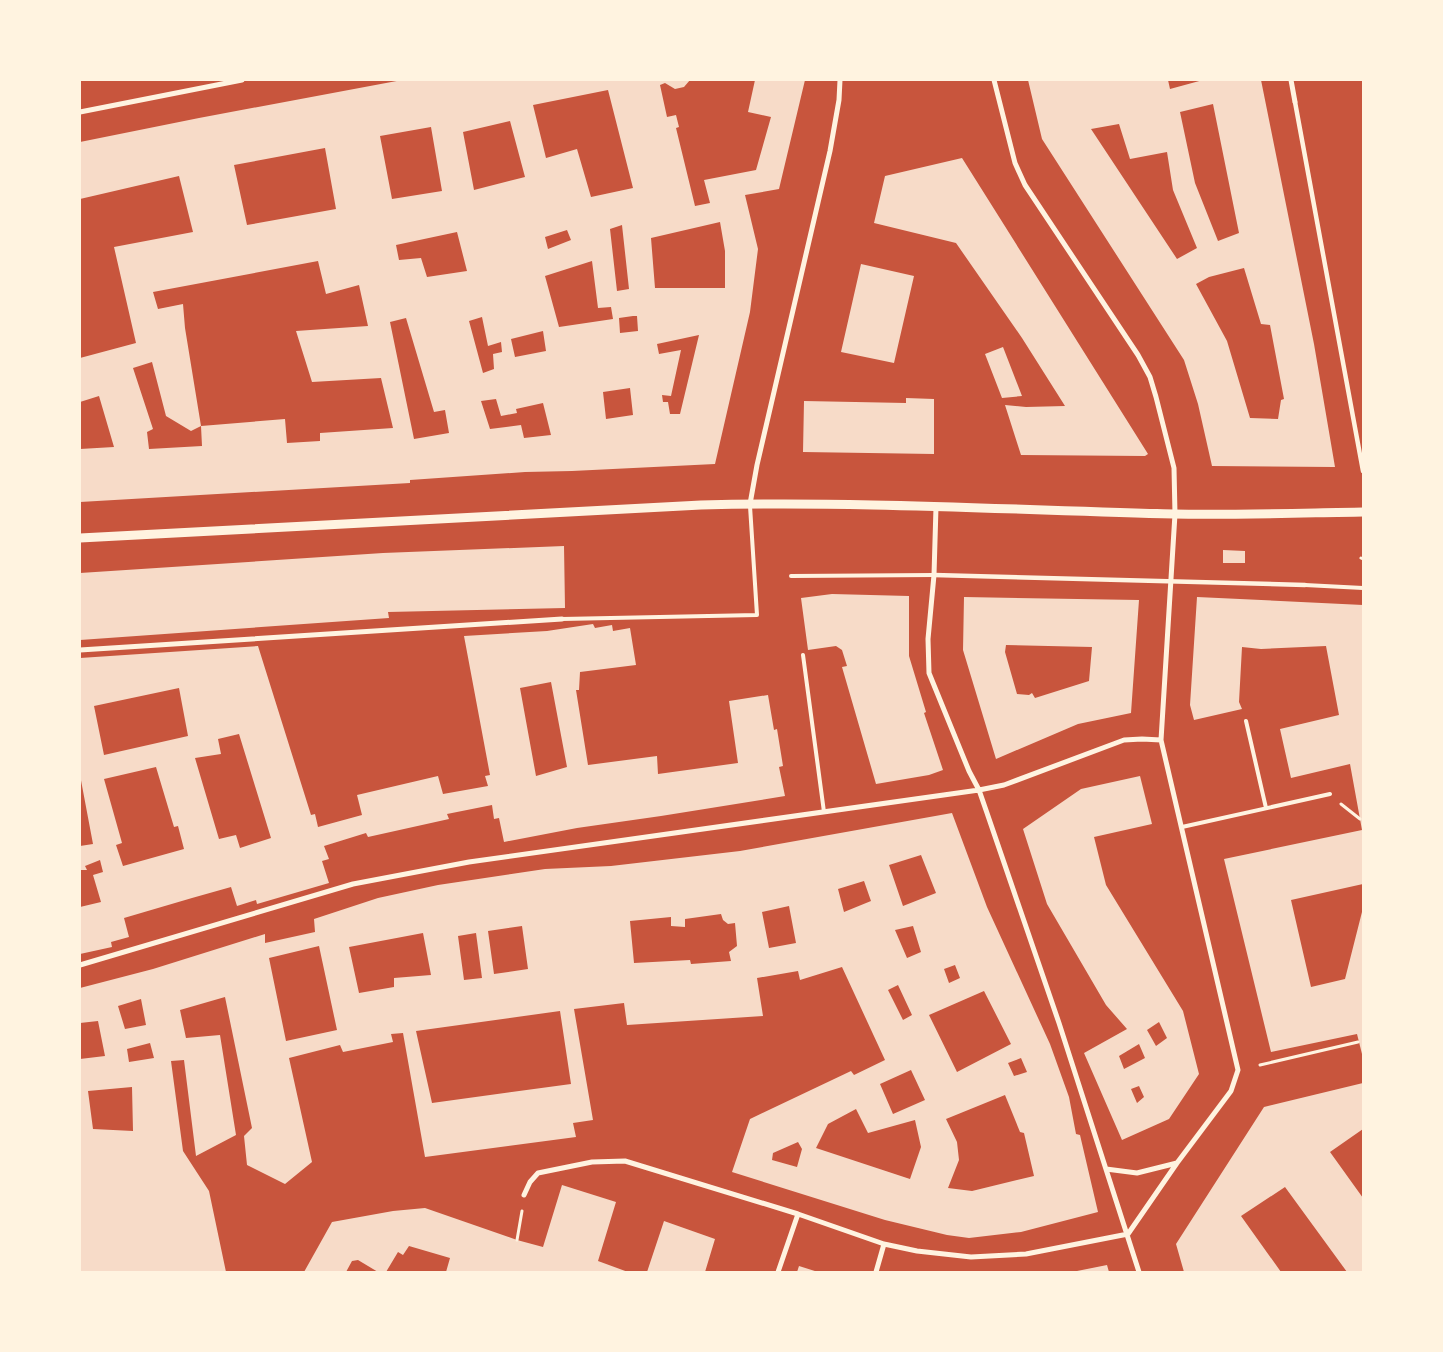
<svg xmlns="http://www.w3.org/2000/svg" width="1443" height="1352" font-family="'Fira Sans Condensed',sans-serif">
	<rect width="100%" height="100%" fill="#c8553d"/>
	<!-- building -->
	<path fill="#f7dbc8" fill-rule="evenodd" d="M 402,80 L 690,80 L 684,87 L 675,89 L 665,83 L 660,85 L 667,117 L 676,115 L 679,127 L 676,128 L 695,206 L 710,203 L 704,180 L 756,170 L 771,117 L 748,112 L 755,80 L 805,80 L 779,189 L 745,195 L 758,249 L 750,312 L 715,464 L 572,471 L 525,472 L 410,480 L 410,483 L 80,502 L 80,449 L 114,447 L 99,396 L 80,402 L 80,358 L 136,343 L 114,247 L 193,232 L 179,176 L 80,199 L 80,142 L 199,118 ZM 608,90 L 633,188 L 591,197 L 577,149 L 546,158 L 533,105 ZM 510,121 L 525,177 L 474,190 L 463,132 ZM 431,127 L 442,191 L 392,199 L 380,136 ZM 325,148 L 336,209 L 247,225 L 234,165 ZM 720,222 L 725,251 L 725,288 L 655,288 L 651,238 ZM 622,225 L 629,289 L 617,291 L 610,229 ZM 567,230 L 571,240 L 548,249 L 545,237 ZM 457,232 L 467,271 L 427,277 L 421,258 L 399,260 L 396,245 ZM 318,261 L 326,294 L 359,285 L 368,326 L 296,331 L 312,382 L 381,378 L 393,428 L 320,433 L 320,441 L 287,443 L 285,419 L 201,426 L 202,446 L 149,449 L 147,432 L 153,429 L 133,368 L 152,362 L 166,416 L 191,431 L 201,426 L 185,328 L 183,304 L 158,309 L 153,292 ZM 592,261 L 598,308 L 611,307 L 613,319 L 559,327 L 545,276 ZM 633,316 L 637,316 L 638,331 L 620,333 L 619,318 ZM 482,317 L 488,346 L 501,342 L 502,352 L 493,354 L 494,369 L 483,373 L 469,321 ZM 406,318 L 434,412 L 445,410 L 449,433 L 414,439 L 390,322 ZM 543,331 L 546,351 L 515,357 L 511,339 ZM 699,335 L 680,414 L 670,414 L 668,402 L 663,402 L 662,395 L 671,396 L 681,350 L 659,354 L 657,344 ZM 630,388 L 633,415 L 606,419 L 603,392 ZM 496,399 L 501,416 L 517,413 L 516,409 L 543,403 L 551,435 L 524,438 L 521,425 L 490,429 L 481,401 Z
		M 1028,80 L 1168,80 L 1170,89 L 1203,80 L 1261,80 L 1314,344 L 1335,467 L 1212,466 L 1198,404 L 1184,360 L 1042,139 ZM 1213,104 L 1239,233 L 1218,241 L 1195,183 L 1180,112 ZM 1119,124 L 1130,159 L 1167,152 L 1173,190 L 1197,248 L 1177,259 L 1091,129 ZM 1244,268 L 1261,324 L 1270,325 L 1284,399 L 1281,400 L 1278,419 L 1250,418 L 1227,341 L 1196,284 L 1209,277 Z
		M 962,158 L 1148,454 L 1145,456 L 1021,455 L 1005,405 L 1026,407 L 1065,406 L 1022,338 L 956,243 L 874,223 L 885,176 Z
		M 861,264 L 914,276 L 894,363 L 841,352 Z
		M 1003,347 L 1022,396 L 1002,398 L 985,354 Z
		M 906,398 L 934,399 L 934,454 L 803,452 L 804,401 L 906,403 Z
		M 564,546 L 565,608 L 388,612 L 389,618 L 80,640 L 80,573 L 383,553 Z
		M 1223,550 L 1245,551 L 1245,563 L 1223,563 Z
		M 832,594 L 909,596 L 909,656 L 926,712 L 924,713 L 943,770 L 929,775 L 876,784 L 842,667 L 847,666 L 842,650 L 836,646 L 808,650 L 801,598 Z
		M 964,597 L 1139,600 L 1131,713 L 1078,724 L 996,759 L 963,650 ZM 1006,645 L 1092,647 L 1089,681 L 1035,698 L 1032,693 L 1029,695 L 1017,694 L 1005,652 Z
		M 1197,597 L 1363,605 L 1363,884 L 1291,900 L 1311,987 L 1345,979 L 1363,908 L 1363,1058 L 1357,1034 L 1271,1052 L 1224,859 L 1362,830 L 1350,764 L 1291,778 L 1280,729 L 1339,715 L 1326,646 L 1261,649 L 1242,647 L 1239,702 L 1242,709 L 1194,720 L 1190,705 Z
		M 593,624 L 595,628 L 612,625 L 613,631 L 630,628 L 636,665 L 580,672 L 579,690 L 576,690 L 588,765 L 657,756 L 658,774 L 738,763 L 729,701 L 768,695 L 774,730 L 777,729 L 783,766 L 779,767 L 785,796 L 661,816 L 577,828 L 504,842 L 499,818 L 494,819 L 492,805 L 447,814 L 449,819 L 368,837 L 366,833 L 324,846 L 329,859 L 322,861 L 329,883 L 257,904 L 256,900 L 237,906 L 231,887 L 192,898 L 124,918 L 129,937 L 111,942 L 112,947 L 80,954 L 80,907 L 101,902 L 93,875 L 103,872 L 100,860 L 85,866 L 87,870 L 80,870 L 80,846 L 93,844 L 80,775 L 80,658 L 258,646 L 311,815 L 315,814 L 318,827 L 362,815 L 357,795 L 438,776 L 443,794 L 488,786 L 485,776 L 490,775 L 464,636 L 547,631 ZM 551,682 L 567,767 L 536,776 L 520,688 ZM 179,688 L 188,736 L 104,755 L 94,706 ZM 239,734 L 271,838 L 240,848 L 236,835 L 219,839 L 195,758 L 221,754 L 218,739 ZM 156,767 L 174,827 L 178,826 L 184,849 L 123,866 L 116,845 L 122,843 L 104,779 Z
		M 1140,776 L 1152,824 L 1094,837 L 1106,885 L 1183,1011 L 1199,1074 L 1169,1119 L 1122,1140 L 1084,1053 L 1127,1029 L 1106,1005 L 1047,904 L 1023,829 L 1081,789 ZM 1159,1022 L 1167,1038 L 1156,1046 L 1147,1030 ZM 1139,1044 L 1145,1058 L 1124,1069 L 1119,1056 ZM 1139,1086 L 1144,1097 L 1137,1103 L 1131,1089 Z
		M 952,813 L 987,907 L 1050,1044 L 1069,1097 L 1076,1134 L 1080,1135 L 1098,1212 L 1021,1232 L 969,1238 L 947,1235 L 885,1220 L 732,1172 L 750,1119 L 851,1071 L 854,1075 L 885,1060 L 842,967 L 800,980 L 798,971 L 757,978 L 763,1016 L 627,1025 L 624,1003 L 574,1009 L 593,1120 L 573,1123 L 576,1137 L 425,1157 L 403,1033 L 391,1034 L 393,1042 L 343,1052 L 340,1045 L 289,1058 L 312,1162 L 285,1184 L 247,1165 L 244,1136 L 252,1128 L 225,997 L 180,1010 L 186,1038 L 220,1035 L 236,1135 L 196,1156 L 184,1060 L 171,1061 L 183,1151 L 209,1191 L 226,1272 L 80,1272 L 80,1059 L 105,1056 L 98,1021 L 80,1023 L 80,988 L 153,969 L 265,934 L 265,943 L 315,932 L 314,919 L 378,898 L 438,885 L 545,869 L 611,866 L 740,851 ZM 921,855 L 936,893 L 903,906 L 889,865 ZM 864,881 L 871,901 L 844,912 L 838,889 ZM 789,906 L 796,943 L 769,948 L 762,912 ZM 721,914 L 723,920 L 728,924 L 735,923 L 737,946 L 729,952 L 731,961 L 691,964 L 690,960 L 634,963 L 630,921 L 671,917 L 671,926 L 685,927 L 685,919 ZM 522,926 L 528,969 L 494,974 L 488,931 ZM 913,926 L 921,952 L 907,958 L 895,930 ZM 423,933 L 431,975 L 394,978 L 394,987 L 359,993 L 349,947 ZM 476,933 L 482,978 L 464,980 L 458,936 ZM 319,946 L 337,1030 L 286,1041 L 269,958 ZM 955,965 L 960,978 L 949,983 L 944,969 ZM 898,985 L 912,1015 L 903,1020 L 888,990 ZM 984,991 L 1011,1044 L 957,1072 L 929,1015 ZM 141,999 L 146,1025 L 125,1029 L 118,1006 ZM 560,1011 L 571,1084 L 432,1103 L 416,1031 ZM 150,1043 L 154,1058 L 129,1062 L 127,1049 ZM 1021,1058 L 1027,1072 L 1014,1076 L 1008,1063 ZM 911,1070 L 925,1100 L 893,1114 L 880,1084 ZM 132,1087 L 133,1131 L 93,1129 L 88,1091 ZM 1005,1095 L 1020,1132 L 1024,1133 L 1034,1176 L 972,1191 L 948,1188 L 959,1160 L 957,1142 L 946,1119 ZM 856,1109 L 868,1133 L 915,1120 L 921,1147 L 910,1179 L 816,1148 L 828,1124 ZM 798,1142 L 802,1149 L 797,1167 L 772,1160 L 773,1153 Z
		M 1363,1083 L 1363,1129 L 1330,1152 L 1363,1198 L 1363,1272 L 1347,1272 L 1285,1187 L 1241,1216 L 1281,1272 L 1184,1272 L 1176,1244 L 1264,1107 Z
		M 562,1185 L 616,1202 L 598,1261 L 628,1272 L 446,1272 L 450,1258 L 409,1246 L 403,1255 L 398,1252 L 386,1272 L 378,1272 L 358,1260 L 352,1261 L 346,1272 L 304,1272 L 332,1222 L 393,1211 L 425,1208 L 517,1240 L 543,1247 Z
		M 664,1221 L 715,1239 L 705,1272 L 647,1272 Z
		M 1107,1265 L 1109,1272 L 1077,1272 L 1077,1271 Z
		M 799,1266 L 818,1272 L 797,1272 Z"/>
	<g fill="none" stroke-linecap="round" stroke-linejoin="round">
		<!-- path -->
		<path stroke="#fff3e0" stroke-width="3" d="M 1361,558 L 1363,559
			M 1341,804 L 1360,819
			M 1260,1065 L 1358,1042
			M 517,1240 L 522,1211"/>
		<!-- service -->
		<path stroke="#fff3e0" stroke-width="4" d="M 791,576 L 934,575
			M 1305,585 L 1363,588
			M 562,619 L 757,615 L 750,506
			M 803,655 L 824,812
			M 1246,721 L 1266,808
			M 1182,827 L 1330,794"/>
		<!-- pedestrian -->
		<path stroke="#fff3e0" stroke-width="4.5" d="M 1295,102 L 1363,471
			M 934,575 L 1305,585"/>
		<!-- minor -->
		<path stroke="#fff3e0" stroke-width="5" d="M 994,80 L 1015,163 L 1025,185 L 1138,355 L 1150,377 L 1156,397 L 1174,468 L 1175,514 L 1161,740 L 1238,1070 L 1231,1091 L 1177,1163 L 1128,1234
			M 1291,80 L 1295,102
			M 80,112 L 242,80
			M 750,504 L 757,465 L 830,151 L 839,100 L 840,80
			M 936,507 L 934,575 L 928,639 L 929,673 L 969,771 L 979,790 L 987,813 L 1059,1023 L 1139,1272
			M 80,650 L 562,619
			M 80,965 L 353,884 L 469,862 L 979,790 L 1004,785 L 1124,740 L 1142,739 L 1161,740
			M 1106,1169 L 1137,1173 L 1177,1163
			M 524,1195 L 530,1182 L 538,1173 L 592,1162 L 625,1161 L 798,1214 L 884,1244 L 917,1251 L 971,1257 L 1026,1254 L 1128,1234
			M 778,1272 L 798,1214
			M 876,1272 L 884,1244"/>
		<!-- tertiary -->
		<path stroke="#fff3e0" stroke-width="9" d="M 80,538 L 701,505 C 859,501 1017,510 1174,514 C 1237,515 1300,513 1363,512"/>
	</g>
	<!-- border -->
	<rect width="1443" height="1352" fill="none" stroke="#fff3e0" stroke-width="162"/>
</svg>
